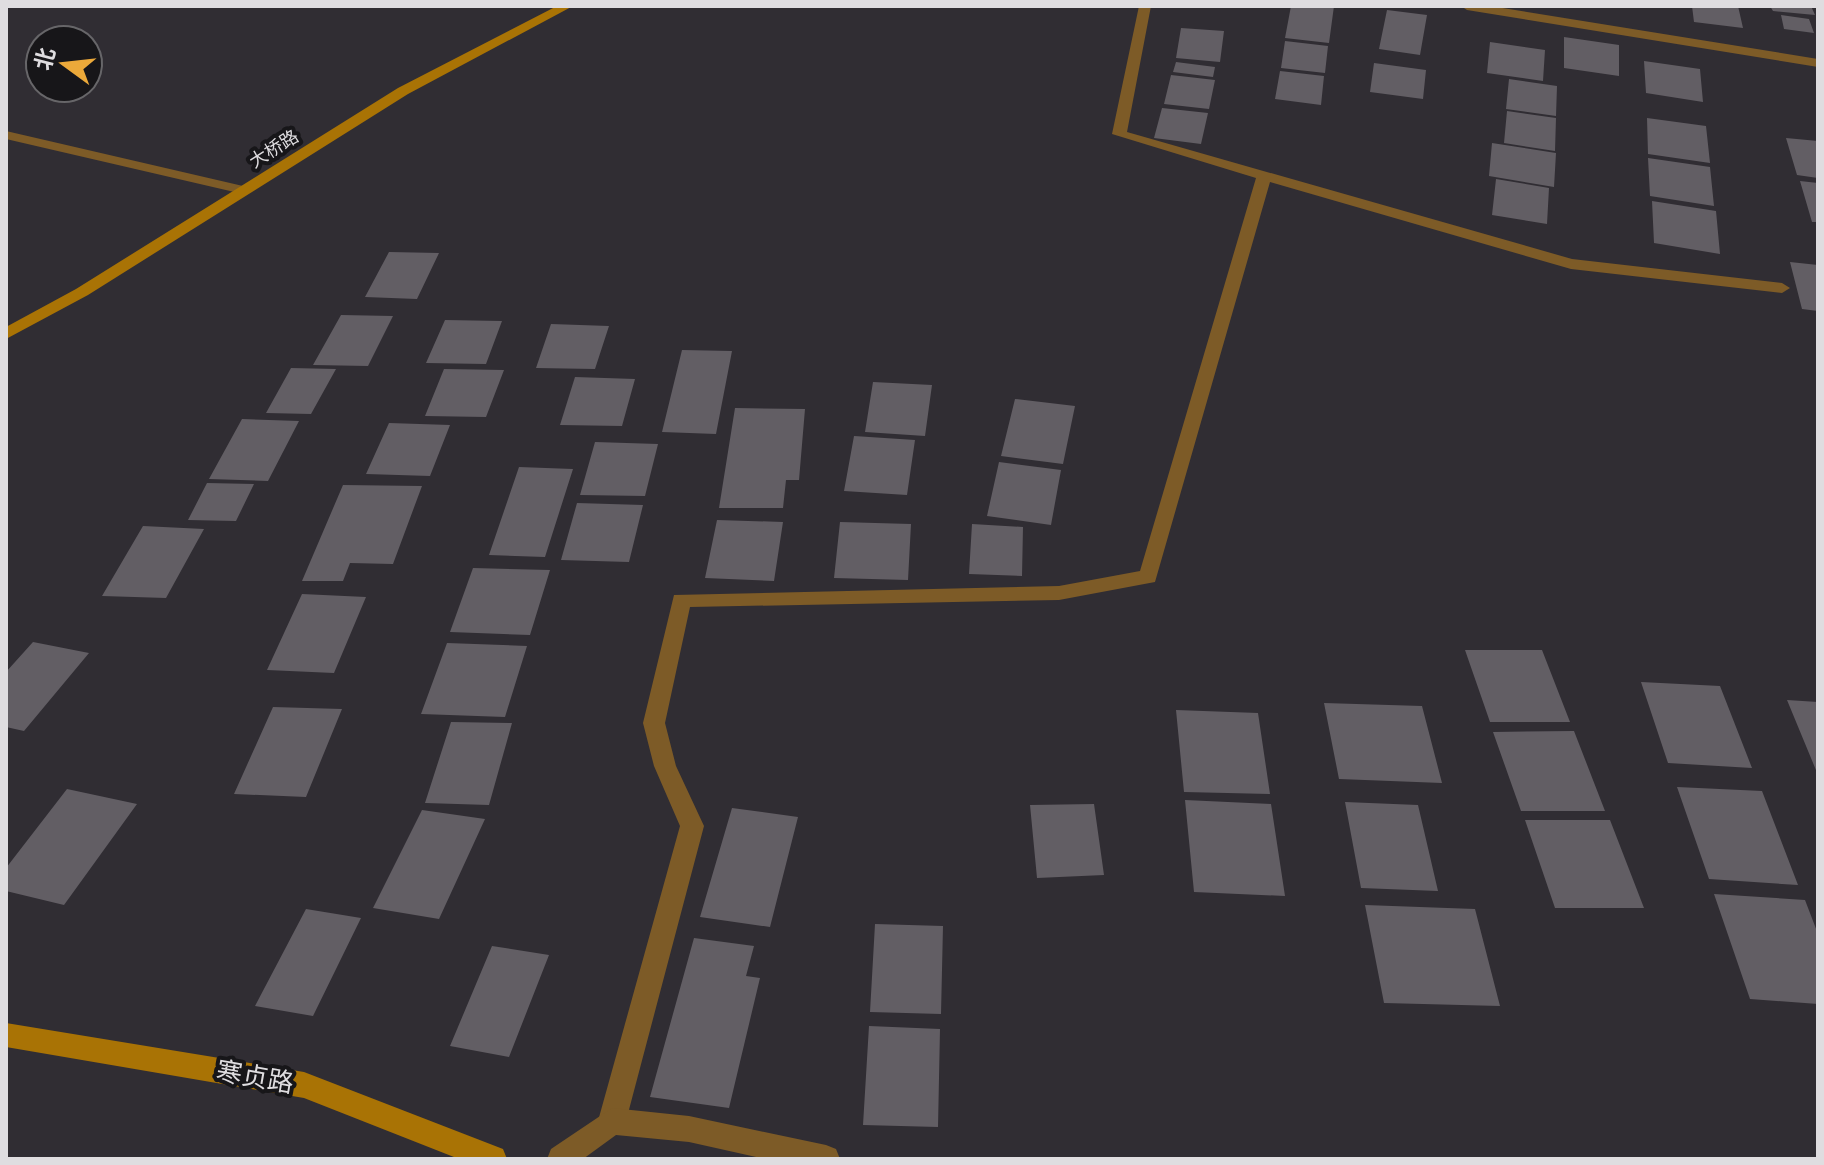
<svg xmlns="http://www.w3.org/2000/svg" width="1824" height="1165" font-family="Inter,'Noto Sans SC',sans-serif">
	<rect width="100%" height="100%" fill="#302d33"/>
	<!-- building -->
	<path fill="#625e64" d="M 1291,6 L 1334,6 L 1329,43 L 1285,38 Z
		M 1692,6 L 1738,6 L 1743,28 L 1694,22 Z
		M 1770,6 L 1811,6 L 1815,15 L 1773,11 Z
		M 1387,10 L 1427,15 L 1420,55 L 1379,49 Z
		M 1781,15 L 1809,19 L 1814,33 L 1784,29 Z
		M 1181,28 L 1224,31 L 1220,62 L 1176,58 Z
		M 1564,37 L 1619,45 L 1619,76 L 1564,68 Z
		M 1285,41 L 1328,46 L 1325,73 L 1281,68 Z
		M 1490,42 L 1545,50 L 1543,81 L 1487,73 Z
		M 1644,61 L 1700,69 L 1703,102 L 1646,93 Z
		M 1176,62 L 1215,67 L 1213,77 L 1173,72 Z
		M 1374,63 L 1426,70 L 1423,99 L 1370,92 Z
		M 1280,71 L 1324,76 L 1321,105 L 1275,99 Z
		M 1171,75 L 1215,80 L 1209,109 L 1164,104 Z
		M 1509,79 L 1557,86 L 1556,116 L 1506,109 Z
		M 1162,108 L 1208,113 L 1201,144 L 1154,138 Z
		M 1507,111 L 1556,118 L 1555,151 L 1504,143 Z
		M 1647,118 L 1706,126 L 1710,163 L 1648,154 Z
		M 1786,138 L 1818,141 L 1818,178 L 1797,175 Z
		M 1492,143 L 1556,153 L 1554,187 L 1489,176 Z
		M 1648,158 L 1710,167 L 1714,206 L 1650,196 Z
		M 1496,179 L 1549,188 L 1547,224 L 1492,215 Z
		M 1800,181 L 1818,183 L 1818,222 L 1812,222 Z
		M 1652,201 L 1716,211 L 1720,254 L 1654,243 Z
		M 389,252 L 439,253 L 417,299 L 365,297 Z
		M 1790,262 L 1818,265 L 1818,311 L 1802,309 Z
		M 341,315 L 393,316 L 368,366 L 313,365 Z
		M 445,320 L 502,321 L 486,364 L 426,363 Z
		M 551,324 L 609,326 L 595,369 L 536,368 Z
		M 682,350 L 732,351 L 716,434 L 662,432 Z
		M 291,368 L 336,369 L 311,414 L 266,413 Z
		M 444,369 L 504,370 L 486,417 L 425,416 Z
		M 575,377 L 635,379 L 622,426 L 560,425 Z
		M 873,382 L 932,385 L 925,436 L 865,432 Z
		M 1015,399 L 1075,406 L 1063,464 L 1001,456 Z
		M 735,408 L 805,409 L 799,480 L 786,480 L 783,508 L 719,508 Z
		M 242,419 L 299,421 L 268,481 L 209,479 Z
		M 389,423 L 450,425 L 430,476 L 366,474 Z
		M 854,436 L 915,440 L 907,495 L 844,491 Z
		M 595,442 L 658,444 L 645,496 L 580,495 Z
		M 999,462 L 1061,470 L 1051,525 L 987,516 Z
		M 519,467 L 573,469 L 545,557 L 489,555 Z
		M 207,483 L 254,484 L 236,521 L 188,520 Z
		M 343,485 L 422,486 L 393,564 L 350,563 L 343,581 L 302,581 Z
		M 577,503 L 643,505 L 629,562 L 561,560 Z
		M 717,520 L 783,522 L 774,581 L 705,578 Z
		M 840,522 L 911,524 L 908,580 L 834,578 Z
		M 972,524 L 1023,527 L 1022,576 L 969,574 Z
		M 143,526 L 204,529 L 166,598 L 102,596 Z
		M 473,568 L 550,570 L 530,635 L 450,632 Z
		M 302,594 L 366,597 L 334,673 L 267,670 Z
		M 33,642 L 89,653 L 24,731 L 6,727 L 6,672 Z
		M 447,643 L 527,646 L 505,717 L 421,714 Z
		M 1465,650 L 1542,650 L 1570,722 L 1490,722 Z
		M 1641,682 L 1720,686 L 1752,768 L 1668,763 Z
		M 1787,700 L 1818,702 L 1818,775 Z
		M 1324,703 L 1422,706 L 1442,783 L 1339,779 Z
		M 273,707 L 342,709 L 306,797 L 234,794 Z
		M 1176,710 L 1258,713 L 1270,794 L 1184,792 Z
		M 451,722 L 512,723 L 489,805 L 425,803 Z
		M 1574,731 L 1605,811 L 1521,811 L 1493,732 Z
		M 1677,787 L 1762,791 L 1798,885 L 1709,879 Z
		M 67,789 L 137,804 L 64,905 L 6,891 L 6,868 Z
		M 1185,800 L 1271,804 L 1285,896 L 1194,892 Z
		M 1345,802 L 1418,805 L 1438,891 L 1361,888 Z
		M 1094,804 L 1104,875 L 1037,878 L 1030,805 Z
		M 732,808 L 798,817 L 770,927 L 700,917 Z
		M 422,810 L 485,819 L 439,919 L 373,908 Z
		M 1525,820 L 1610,820 L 1644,908 L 1555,908 Z
		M 1714,894 L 1805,900 L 1818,934 L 1818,1004 L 1750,999 Z
		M 1365,905 L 1475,909 L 1500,1006 L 1384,1003 Z
		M 306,909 L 361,918 L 313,1016 L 255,1006 Z
		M 875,924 L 943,926 L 941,1014 L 870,1012 Z
		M 694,938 L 754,946 L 746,976 L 760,978 L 729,1108 L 650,1097 Z
		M 492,946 L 549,955 L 509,1057 L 450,1046 Z
		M 869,1026 L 940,1029 L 938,1127 L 863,1125 Z"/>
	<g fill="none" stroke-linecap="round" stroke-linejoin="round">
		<!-- lane -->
		<path fill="#7d5b27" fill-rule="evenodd" d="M 1139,6 L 1151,6 L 1127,132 L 1572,259 L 1782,283 L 1790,288 L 1782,293 L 1571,269 L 1270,182 L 1155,582 L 1059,600 L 690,607 L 665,723 L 676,766 L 704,826 L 626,1121 L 622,1130 L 612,1134 L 602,1130 L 598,1121 L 680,826 L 654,766 L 643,723 L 674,595 L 1059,586 L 1140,571 L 1256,178 L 1112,134 Z
			M 1461,6 L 1490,6 L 1818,59 L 1818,67 L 1467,10 Z"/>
		<!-- street -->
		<path fill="#7d5b27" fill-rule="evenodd" d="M 6,131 L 243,186 L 250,190 L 243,194 L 6,139 Z
			M 612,1108 L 689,1116 L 826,1145 L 836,1149 L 840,1159 L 765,1159 L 689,1142 L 616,1135 L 583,1159 L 547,1159 L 551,1149 Z"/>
		<!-- secondary -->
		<path fill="#a97305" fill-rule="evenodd" d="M 557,6 L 573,6 L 408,94 L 88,295 L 6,339 L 6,327 L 76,289 L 398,88 Z
			M 6,1023 L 304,1072 L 503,1149 L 507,1159 L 459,1159 L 304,1098 L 6,1047 Z"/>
	</g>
	<g text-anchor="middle" stroke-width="8" stroke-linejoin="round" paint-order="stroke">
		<!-- far-street labels -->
		<g font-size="18" fill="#dfdde0" stroke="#171619">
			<text transform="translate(274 149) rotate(-32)" y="6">大桥路</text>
		</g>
		<!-- near-street labels -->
		<g font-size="26" fill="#dfdde0" stroke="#171619">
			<text transform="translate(255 1077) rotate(10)" y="9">寒贞路</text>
		</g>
	</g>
	<!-- border -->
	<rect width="1824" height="1165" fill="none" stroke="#dfdde0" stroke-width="16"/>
	<!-- north arrow -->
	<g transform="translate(64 64) rotate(285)"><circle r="38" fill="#171619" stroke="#676669" stroke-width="2"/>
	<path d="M0-6L14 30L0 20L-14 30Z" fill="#eca93a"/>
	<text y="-12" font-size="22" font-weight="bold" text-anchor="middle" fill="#dfdde0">北</text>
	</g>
</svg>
